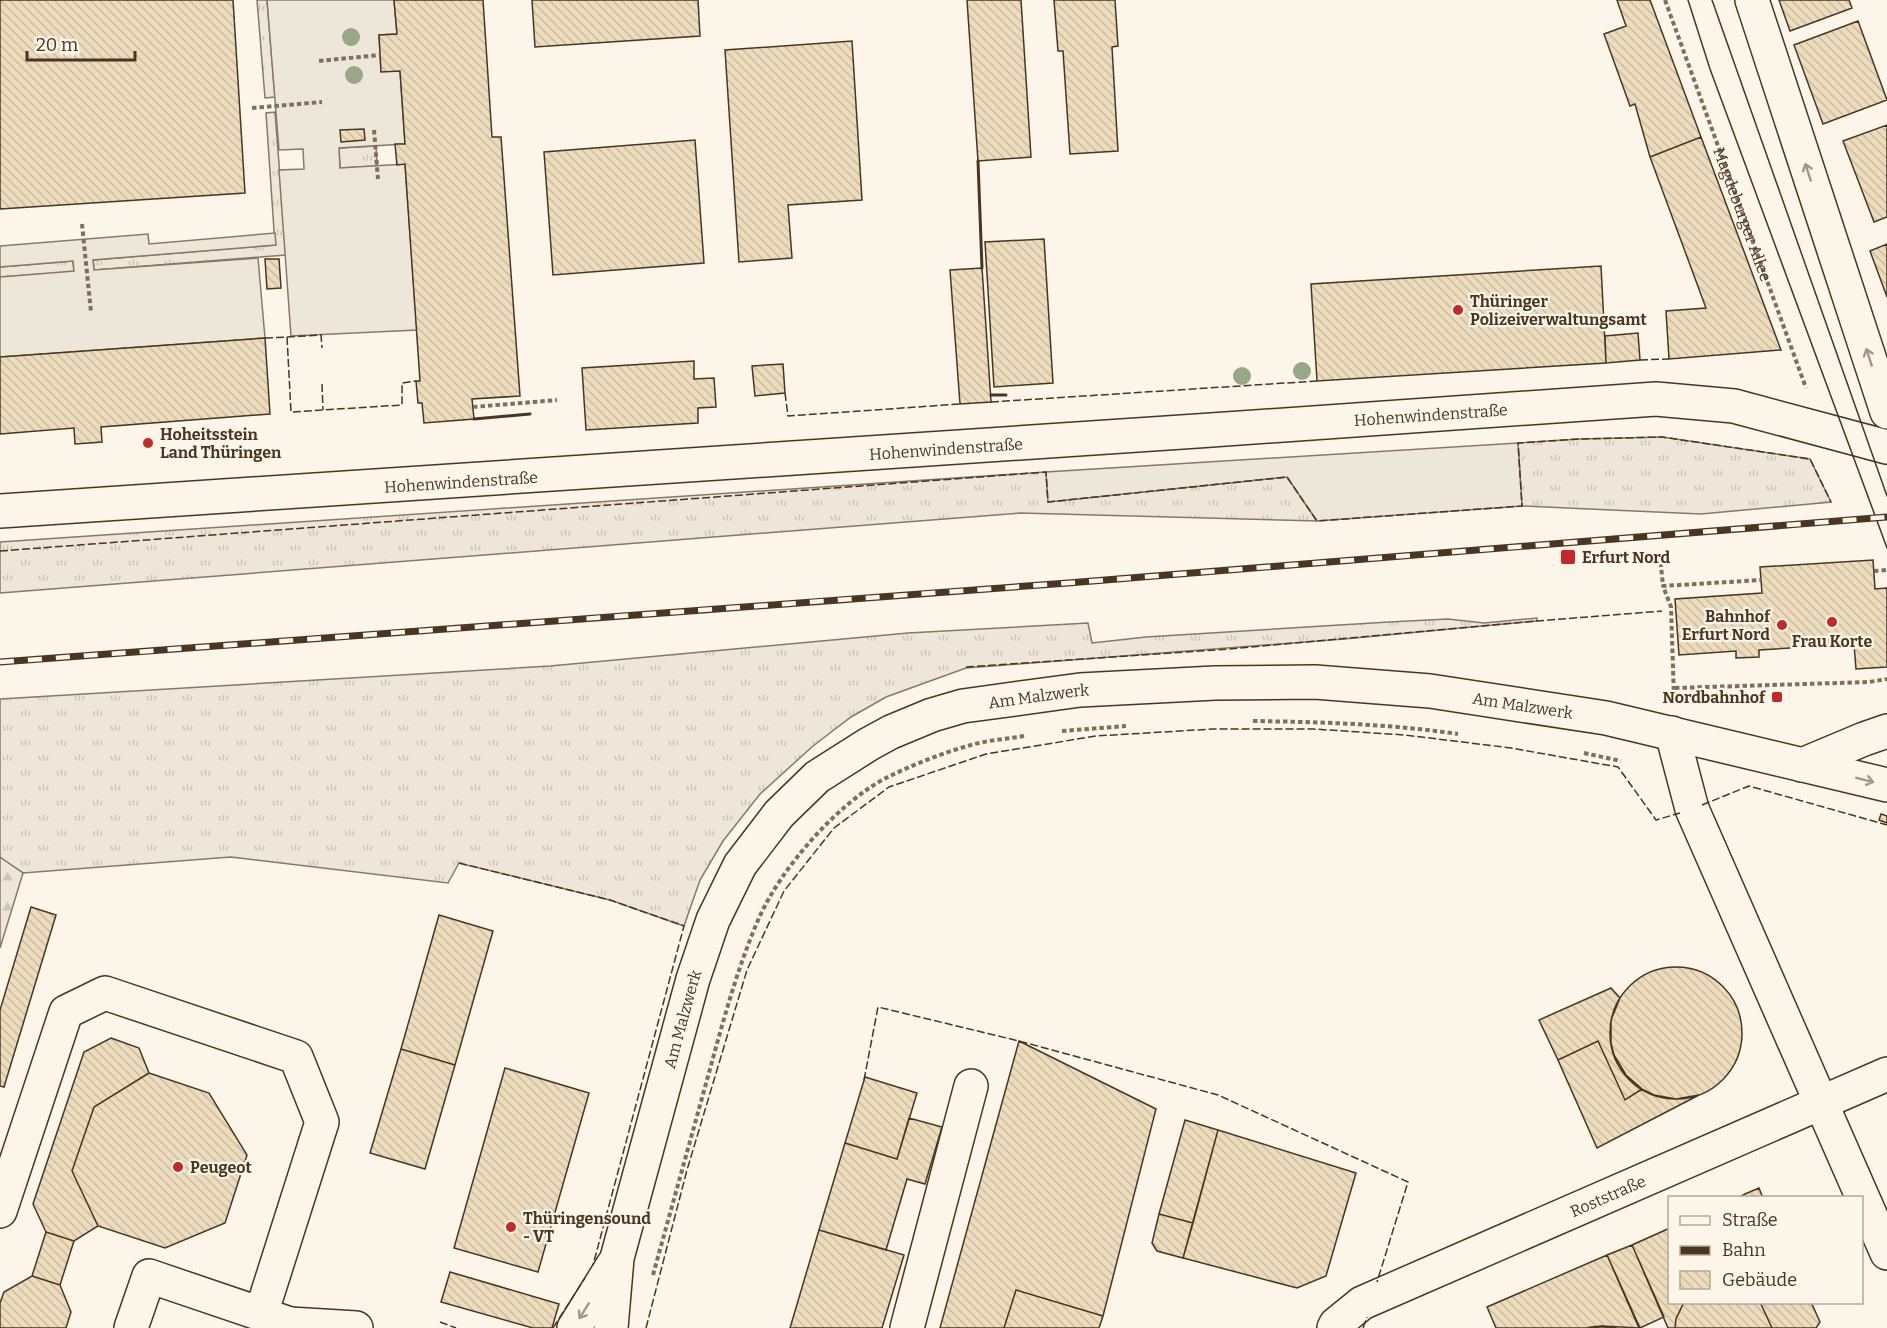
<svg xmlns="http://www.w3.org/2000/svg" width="1887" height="1328" font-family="Bitter,serif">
	<defs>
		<pattern id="grass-tufts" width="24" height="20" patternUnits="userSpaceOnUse" patternTransform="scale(1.5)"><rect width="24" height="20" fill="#ede6d9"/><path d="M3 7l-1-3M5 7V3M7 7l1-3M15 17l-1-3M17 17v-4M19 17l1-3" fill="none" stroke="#cdc6ba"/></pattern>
		<pattern id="forest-firs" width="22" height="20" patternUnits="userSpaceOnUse" patternTransform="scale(1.5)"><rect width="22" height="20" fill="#ede6d9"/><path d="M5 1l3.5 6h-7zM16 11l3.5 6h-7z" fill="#cdc6ba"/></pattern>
		<pattern id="building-back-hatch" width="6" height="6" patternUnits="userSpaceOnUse" patternTransform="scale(1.5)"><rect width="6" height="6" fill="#ecdcbc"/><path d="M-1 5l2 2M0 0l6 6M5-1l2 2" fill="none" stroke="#ccbda1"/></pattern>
	</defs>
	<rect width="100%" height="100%" fill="#fbf6e9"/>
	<!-- grass -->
	<path fill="url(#grass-tufts)" stroke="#887966" stroke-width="1.5" d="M 257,0 L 267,0 L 275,97 L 265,98 Z
		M 275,112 L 286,255 L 94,270 L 93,260 L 275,245 L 266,113 Z
		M 376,146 L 377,166 L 340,168 L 339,148 Z
		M 73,261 L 74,272 L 0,277 L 0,267 Z
		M 1662,437 L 1810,459 L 1831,502 L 1701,514 L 1522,506 L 1518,443 L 1580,439 Z
		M 1046,472 L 1048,502 L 1287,477 L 1317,521 L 1020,513 L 0,593 L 0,542 Z
		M 1537,618 L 1537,621 L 1344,639 L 966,668 L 886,697 L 851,717 L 813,746 L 760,794 L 723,841 L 700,880 L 684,926 L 610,900 L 459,863 L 448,883 L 231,857 L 23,873 L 0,858 L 0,699 L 550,666 L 908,633 L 1088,623 L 1092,643 L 1146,637 L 1389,622 L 1448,619 L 1484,623 Z"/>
	<!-- forest -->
	<path fill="url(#forest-firs)" stroke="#887966" stroke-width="1.5" d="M 0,857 L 23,873 L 0,948 Z"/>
	<!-- parking -->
	<path fill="#ede7d9" stroke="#887966" stroke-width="1.5" d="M 267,0 L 394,0 L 397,34 L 379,35 L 381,71 L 400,71 L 405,144 L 339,148 L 340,168 L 405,164 L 417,330 L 291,336 L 279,170 L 304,169 L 303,149 L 279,150 Z
		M 275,233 L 276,245 L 93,260 L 94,270 L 258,258 L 265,338 L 0,357 L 0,277 L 74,271 L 73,261 L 0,267 L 0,246 L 148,234 L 149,244 Z
		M 1518,443 L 1522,506 L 1317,521 L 1287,477 L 1048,502 L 1046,472 Z"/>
	<!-- building -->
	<path fill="url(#building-back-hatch)" stroke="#4a3520" stroke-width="1.5" d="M 0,0 L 233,0 L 245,193 L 0,209 Z
		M 394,0 L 483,0 L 492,137 L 501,137 L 520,396 L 472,399 L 474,419 L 424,423 L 422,403 L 418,403 L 416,381 L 420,381 L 405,164 L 397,165 L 395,144 L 405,144 L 400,71 L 381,72 L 379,35 L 397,34 Z
		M 532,0 L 698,0 L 700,36 L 535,47 Z
		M 967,0 L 1021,0 L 1031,157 L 978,161 Z
		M 1054,0 L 1115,0 L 1118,46 L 1112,47 L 1118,151 L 1070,154 L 1063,51 L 1058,51 Z
		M 1617,0 L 1650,0 L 1701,137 L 1650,157 L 1635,104 L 1630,106 L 1604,34 L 1626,26 Z
		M 1779,0 L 1849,0 L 1852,8 L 1790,31 Z
		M 1858,21 L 1887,100 L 1823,124 L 1794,45 Z
		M 852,41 L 862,200 L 788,205 L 792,258 L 739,262 L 725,50 Z
		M 1887,125 L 1887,217 L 1874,222 L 1843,141 Z
		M 364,129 L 365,140 L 341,142 L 340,130 Z
		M 1701,137 L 1781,350 L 1669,359 L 1666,311 L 1706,308 L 1650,157 Z
		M 695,140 L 704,263 L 553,275 L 544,152 Z
		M 1044,239 L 1053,383 L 994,387 L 985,242 Z
		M 1887,244 L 1887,297 L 1870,251 Z
		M 265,259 L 279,259 L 281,288 L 267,289 Z
		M 1601,266 L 1606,363 L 1317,381 L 1311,284 Z
		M 982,268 L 991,402 L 960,404 L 950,270 Z
		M 1638,333 L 1640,360 L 1606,363 L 1605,336 Z
		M 265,338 L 270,414 L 101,427 L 102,442 L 89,443 L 75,444 L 74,428 L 0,434 L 0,357 Z
		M 694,361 L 694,379 L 714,378 L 716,407 L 698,408 L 698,423 L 586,430 L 582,368 Z
		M 783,364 L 785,393 L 755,396 L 752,366 Z
		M 1873,560 L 1875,589 L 1887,588 L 1887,667 L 1856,669 L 1854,644 L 1759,650 L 1759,657 L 1736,658 L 1736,651 L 1679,655 L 1675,599 L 1762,593 L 1760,567 Z
		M 1881,814 L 1887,816 L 1887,823 L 1879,820 Z
		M 31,907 L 56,915 L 4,1087 L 0,1086 L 0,1010 Z
		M 439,915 L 493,931 L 455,1065 L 401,1049 Z
		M1610 1033a66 66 0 1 1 132 0a66 66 0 1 1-132 0Z
		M 1611,988 L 1620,998 L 1611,1020 L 1611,1043 L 1614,1055 L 1626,1075 L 1642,1089 L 1625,1100 L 1598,1041 L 1558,1060 L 1539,1020 Z
		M 111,1038 L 139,1048 L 149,1073 L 94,1107 L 72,1171 L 98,1226 L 74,1241 L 46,1232 L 33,1204 L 84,1052 Z
		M 1019,1041 L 1156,1109 L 1103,1316 L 1016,1290 L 1004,1328 L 940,1328 Z
		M 1598,1041 L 1625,1100 L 1642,1089 L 1654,1095 L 1676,1099 L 1699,1095 L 1597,1148 L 1558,1060 Z
		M 401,1049 L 455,1065 L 425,1169 L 370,1153 Z
		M 505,1068 L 589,1093 L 538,1272 L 454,1248 Z
		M 149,1073 L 209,1093 L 247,1155 L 225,1223 L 165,1248 L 98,1226 L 72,1171 L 94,1107 Z
		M 865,1077 L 917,1093 L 897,1159 L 845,1143 Z
		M 909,1118 L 942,1127 L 925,1184 L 907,1179 L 886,1250 L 819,1230 L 845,1143 L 897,1159 Z
		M 1185,1120 L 1218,1130 L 1193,1223 L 1159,1214 Z
		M 1218,1130 L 1356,1173 L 1326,1276 L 1297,1288 L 1183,1258 Z
		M 1759,1188 L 1763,1198 L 1738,1198 L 1745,1194 Z
		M 1159,1214 L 1193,1223 L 1183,1258 L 1157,1251 L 1152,1243 Z
		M 1670,1228 L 1670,1302 L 1684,1302 L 1676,1319 L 1675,1328 L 1668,1328 L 1632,1245 Z
		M 819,1230 L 904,1255 L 882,1328 L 790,1328 Z
		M 46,1232 L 74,1241 L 60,1285 L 32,1276 Z
		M 1632,1245 L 1664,1317 L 1640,1328 L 1607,1255 Z
		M 1607,1255 L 1639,1328 L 1602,1326 L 1587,1328 L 1496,1328 L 1487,1307 Z
		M 450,1272 L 559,1304 L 552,1328 L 533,1328 L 441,1302 Z
		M 32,1276 L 60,1285 L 71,1312 L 66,1328 L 0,1328 L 0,1303 L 4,1292 Z
		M 1016,1290 L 1103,1316 L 1099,1328 L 1004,1328 Z
		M 1684,1302 L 1760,1302 L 1772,1328 L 1675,1328 L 1676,1319 Z
		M 1760,1302 L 1811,1302 L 1820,1322 L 1816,1328 L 1772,1328 Z
		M 1602,1326 L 1616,1328 L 1587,1328 L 1591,1327 Z"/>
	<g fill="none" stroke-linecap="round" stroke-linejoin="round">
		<!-- minor casing -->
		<g stroke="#4a3520" stroke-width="36">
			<g id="minor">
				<path d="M 1752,0 L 1887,412"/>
				<path id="s2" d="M 0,511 C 552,478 1104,437 1656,399 L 1734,406 L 1887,447"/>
				<path d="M 1672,733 L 1692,809 L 1887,1253"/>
				<path d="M 1802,765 L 1864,739 L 1887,731"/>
				<path d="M 0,1211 L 66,1012 L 105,993 L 296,1057 L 322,1122 L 261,1314 L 290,1324 L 289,1328"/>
				<path d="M 290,1324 L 356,1328"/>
				<path d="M 131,1328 L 149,1276 L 261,1314"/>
				<path d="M 574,1328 L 613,1265"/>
				<path id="s3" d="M 611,1328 L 617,1258 L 693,979 L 713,920 L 740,865 L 779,814 L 817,777 L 869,744 L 891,732 L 932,715 L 963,706 L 1080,690 L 1215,683 L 1315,682 L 1430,691 L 1606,718 L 1887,785"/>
				<path d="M 907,1328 L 971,1086"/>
				<path id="s4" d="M 1334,1328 L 1336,1324 L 1362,1303 L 1887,1074"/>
			</g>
		</g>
		<!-- path -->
		<g stroke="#7f6f5c" stroke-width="4" stroke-dasharray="4.5 3" stroke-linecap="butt">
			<path id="s1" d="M 1665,0 L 1806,388"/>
			<path d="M 319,61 L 380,55"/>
			<path d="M 252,108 L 322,102"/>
			<path d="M 374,130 L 378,179"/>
			<path d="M 82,224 L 91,312"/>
			<path d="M 473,407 L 557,400"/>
			<path d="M 1660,555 L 1663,586"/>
			<path d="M 1874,571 L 1887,570"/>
			<path d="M 1675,688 L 1869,682 L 1887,679"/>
			<path d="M 1674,698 L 1671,607 L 1663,586 L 1761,580"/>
			<path d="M 1253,721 C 1321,722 1390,724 1458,734"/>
			<path d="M 1062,731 L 1126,726"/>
			<path d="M 1584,753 L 1621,761"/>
			<path d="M 653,1275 C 672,1206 691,1138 710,1069 C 724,1018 738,966 759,918 C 781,868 838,803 886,778 C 912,765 942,753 971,745 C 988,740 1007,739 1024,736"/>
		</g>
		<!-- minor -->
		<use href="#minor" stroke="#fbf6e9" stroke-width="33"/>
		<!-- tram -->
		<path stroke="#4a3520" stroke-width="1.5" d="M 1688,0 L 1710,69 L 1887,548
			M 1712,0 L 1887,496"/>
		<!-- rail casing -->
		<g stroke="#4a3520" stroke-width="7">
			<path id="rail" d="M 0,662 L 1068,583 L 1887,517"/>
		</g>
		<!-- rail -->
		<use href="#rail" stroke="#fbf6e9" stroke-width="4.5" stroke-dasharray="14" stroke-linecap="butt"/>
		<!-- fence -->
		<path stroke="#4a3520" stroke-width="1.5" stroke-dasharray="8 3" stroke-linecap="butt" d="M 287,337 L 321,335 L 322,348
			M 265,338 L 287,337 L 291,412 L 402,405 L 402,383 L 416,381
			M 1640,360 L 1669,359
			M 322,384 L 323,410
			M 785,393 L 788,416 L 960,404
			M 991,402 L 1317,381
			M 0,551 L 1046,472 L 1048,502 L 1287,477 L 1317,521 L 1522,506 L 1518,443 L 1580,439 L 1662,437 L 1810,459 L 1831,502
			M 966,667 L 1229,649 L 1537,621 L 1662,611
			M 1702,805 L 1749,786 L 1887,825
			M 459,863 L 610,900 L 684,926 L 593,1265
			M 864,1080 L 878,1007 L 1019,1041 L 1218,1095 L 1408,1182 L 1377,1282
			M 440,1322 L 456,1328
			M 553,1328 L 585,1278
			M 646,1328 L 687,1170 L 747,970 L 784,891 L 834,828 L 889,787 L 986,754 L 1096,736 L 1213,729 L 1313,729 L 1405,735 L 1511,748 L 1618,767 L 1656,820 L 1680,813
			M 1363,1328 L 1367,1317"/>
		<!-- wall -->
		<path stroke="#4a3520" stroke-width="3" d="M 978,161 L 982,268
			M 991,395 L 1006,395
			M 474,419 L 530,414"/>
	</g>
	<!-- trees -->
	<g fill="#96a887">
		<circle cx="351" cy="37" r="9"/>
		<circle cx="354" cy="75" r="9"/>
		<circle cx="1302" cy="371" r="9"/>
		<circle cx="1242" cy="376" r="9"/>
	</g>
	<!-- one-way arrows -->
	<defs><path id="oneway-shaft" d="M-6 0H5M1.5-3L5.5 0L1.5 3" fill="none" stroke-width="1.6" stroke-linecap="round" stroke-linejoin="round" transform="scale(1.5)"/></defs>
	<g stroke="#a29684">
		<use href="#oneway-shaft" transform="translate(1808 172) rotate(-108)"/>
		<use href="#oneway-shaft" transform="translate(1869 357) rotate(-108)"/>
		<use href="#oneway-shaft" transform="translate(1865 780) rotate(14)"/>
		<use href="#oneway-shaft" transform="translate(584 1311) rotate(122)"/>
	</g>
	<!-- markers -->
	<g fill="#c62828" stroke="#fbf6e9" stroke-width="2">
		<circle cx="1458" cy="310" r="6"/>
		<circle cx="148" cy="443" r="6"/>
		<rect x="1560" y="549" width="16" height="16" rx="3"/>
		<circle cx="1832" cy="622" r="6"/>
		<circle cx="1782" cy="625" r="6"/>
		<rect x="1771" y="691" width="12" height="12" rx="3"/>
		<circle cx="178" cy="1167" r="6"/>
		<circle cx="511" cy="1227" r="6"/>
	</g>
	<g text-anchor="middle" stroke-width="4.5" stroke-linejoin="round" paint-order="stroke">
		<!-- street labels -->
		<g font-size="16" fill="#4a3520" stroke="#fbf6e9">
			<text dy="6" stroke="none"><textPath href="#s1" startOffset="228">Magdeburger Allee</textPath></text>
			<text dy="6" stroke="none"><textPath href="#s2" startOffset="1434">Hohenwindenstraße</textPath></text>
			<text dy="6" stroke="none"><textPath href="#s2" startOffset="948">Hohenwindenstraße</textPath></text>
			<text dy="6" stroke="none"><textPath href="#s2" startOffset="462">Hohenwindenstraße</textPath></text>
			<text dy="6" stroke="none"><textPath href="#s3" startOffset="840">Am Malzwerk</textPath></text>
			<text dy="6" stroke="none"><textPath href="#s3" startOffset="1326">Am Malzwerk</textPath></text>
			<text dy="6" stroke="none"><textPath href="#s3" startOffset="318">Am Malzwerk</textPath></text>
			<text dy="6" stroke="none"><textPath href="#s4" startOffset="306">Roststraße</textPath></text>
		</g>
		<!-- poi labels -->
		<g font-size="16" font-weight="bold" fill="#4a3520" stroke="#fbf6e9" text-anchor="start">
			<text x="1470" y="307">Thüringer<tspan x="1470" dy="18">Polizeiverwaltungsamt</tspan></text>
			<text x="160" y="440">Hoheitsstein<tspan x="160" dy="18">Land Thüringen</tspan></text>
			<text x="1582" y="563">Erfurt Nord</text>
			<text x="1770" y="622" text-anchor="end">Bahnhof<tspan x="1770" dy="18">Erfurt Nord</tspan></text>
			<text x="1832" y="647" text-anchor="middle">Frau Korte</text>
			<text x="1765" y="703" text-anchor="end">Nordbahnhof</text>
			<text x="190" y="1173">Peugeot</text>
			<text x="523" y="1224">Thüringensound<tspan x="523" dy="18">- VT</tspan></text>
		</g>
	</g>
	<!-- legend -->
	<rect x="1668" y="1196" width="195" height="108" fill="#fbf6e9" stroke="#b4a999" stroke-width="1.5"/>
	<rect x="1680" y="1216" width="30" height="9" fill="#fbf6e9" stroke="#b4a999" stroke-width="1.5"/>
	<text x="1722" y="1226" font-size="18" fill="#4a3520">Straße</text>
	<rect x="1680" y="1246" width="30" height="9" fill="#4a3520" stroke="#b4a999" stroke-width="1.5"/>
	<text x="1722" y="1256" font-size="18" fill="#4a3520">Bahn</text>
	<rect x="1680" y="1271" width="30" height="18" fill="url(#building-back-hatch)" stroke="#b4a999" stroke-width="1.5"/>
	<text x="1722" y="1286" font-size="18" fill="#4a3520">Gebäude</text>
	<!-- scale -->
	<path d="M27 51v9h108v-9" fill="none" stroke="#4a3520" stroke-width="3"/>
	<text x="36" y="51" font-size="18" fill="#4a3520" stroke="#fbf6e9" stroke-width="4.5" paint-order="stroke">20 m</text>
</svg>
